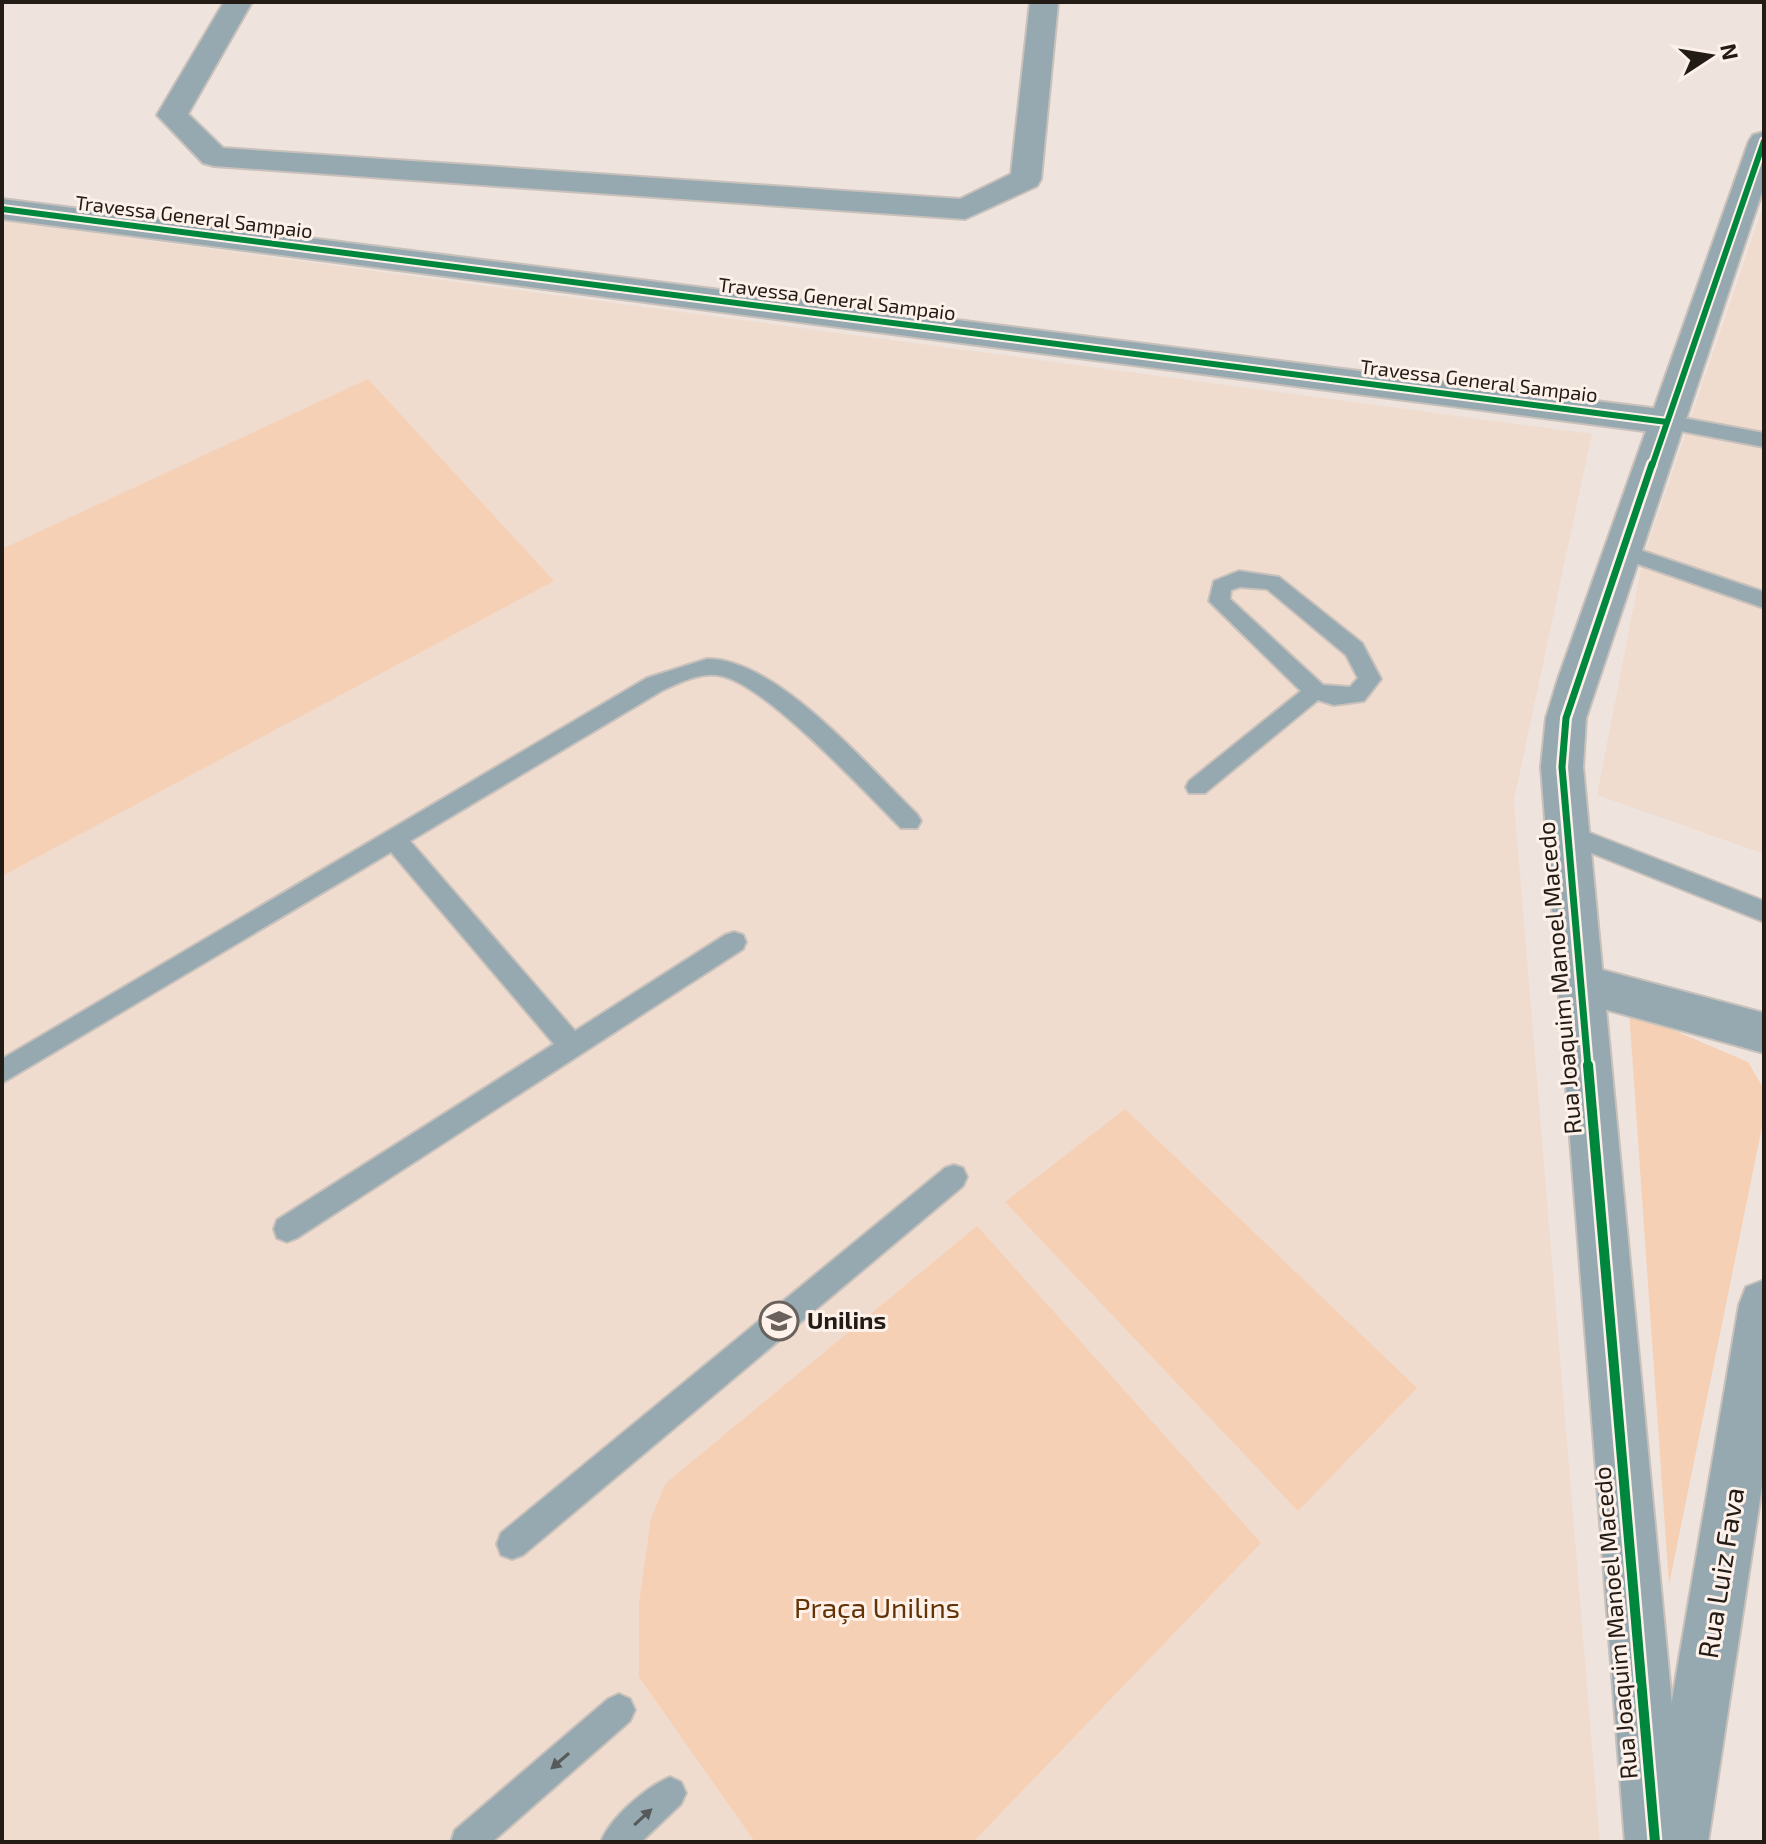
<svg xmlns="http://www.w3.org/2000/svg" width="1766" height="1844" font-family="'Exo 2',sans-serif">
	<rect width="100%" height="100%" fill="#eee4dd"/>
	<!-- built -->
	<path fill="#efdccf" d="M 1764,203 L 1764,854 L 1597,795 L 1643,558 Z
		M 2,221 L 1592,434 L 1514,800 L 1600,1842 L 2,1842 Z"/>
	<!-- green -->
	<path fill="#f6d0b5" d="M 368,379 L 554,581 L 2,876 L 2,549 Z
		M 1629,1011 L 1748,1062 L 1764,1089 L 1764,1117 L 1669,1585 Z
		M 1125,1109 L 1417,1388 L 1298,1511 L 1005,1202 Z
		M 977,1226 L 1261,1543 L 973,1842 L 755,1842 L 639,1677 L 639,1604 L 651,1518 L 666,1483 Z"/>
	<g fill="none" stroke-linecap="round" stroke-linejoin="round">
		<!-- service casing -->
		<g stroke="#c8c1bb" stroke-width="4">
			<path id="service" d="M 1667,415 L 1764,433 L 1764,447 L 1660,427 L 1657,422 Z
				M 1622,544 L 1764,592 L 1764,608 L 1615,556 L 1612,551 L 1615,546 Z
				M 1239,571 L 1279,577 L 1362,643 L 1381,679 L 1364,701 L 1334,705 L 1318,700 L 1205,793 L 1189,793 L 1186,787 L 1189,781 L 1301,691 L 1209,601 L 1214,581 ZM 1240,587 L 1267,589 L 1346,655 L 1358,678 L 1350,687 L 1323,685 L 1230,599 L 1231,590 Z
				M 707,659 C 777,658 869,768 917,814 L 921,821 L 917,828 L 901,828 C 865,792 767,686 722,676 C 702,671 681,682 663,690 L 410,841 L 575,1031 L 725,935 L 734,932 L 743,935 L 746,942 L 743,949 L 297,1238 L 287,1242 L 277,1238 L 274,1229 L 277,1220 L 554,1044 L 391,852 L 2,1083 L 2,1059 L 647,678 Z
				M 1567,824 L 1764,901 L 1764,922 L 1559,840 L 1555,833 L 1559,826 Z
				M 954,1165 L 963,1168 L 967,1177 L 963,1186 L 523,1555 L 512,1559 L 501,1555 L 497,1544 L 501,1533 L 945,1168 Z
				M 619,1694 L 630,1699 L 635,1710 L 630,1721 L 492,1842 L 451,1842 L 455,1830 L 608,1699 Z
				M 670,1777 L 681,1782 L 686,1793 L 681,1804 L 641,1842 L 601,1842 C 610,1818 646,1787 670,1777 Z"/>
		</g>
		<!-- minor casing -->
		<g stroke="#c8c1bb" stroke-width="4">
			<path id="minor" d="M 224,2 L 252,2 L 188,114 L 223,148 L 960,199 L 1011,174 L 1030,2 L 1058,2 L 1041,179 L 1037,186 L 965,219 L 214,166 L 203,163 L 157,115 Z
				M 2,199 L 1667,410 L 1679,414 L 1685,422 L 1679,430 L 1667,434 L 2,219 Z
				M 1580,964 L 1764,1013 L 1764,1053 L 1564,998 L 1557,984 L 1564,970 Z
				M 1764,1280 L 1764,1473 L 1708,1842 L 1648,1842 L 1739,1305 L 1746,1287 Z"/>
		</g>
		<!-- tertiary casing -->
		<g stroke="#c8c1bb" stroke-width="4">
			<path id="tertiary" d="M 1764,132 L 1764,186 L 1586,718 L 1583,767 L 1685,1842 L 1625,1842 L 1541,767 L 1546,718 L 1558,679 L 1749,141 L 1753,135 Z"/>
		</g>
		<!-- service -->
		<use href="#service" fill="#96a8b0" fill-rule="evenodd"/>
		<!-- minor -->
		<use href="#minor" fill="#96a8b0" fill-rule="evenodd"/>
		<!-- tertiary -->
		<use href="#tertiary" fill="#96a8b0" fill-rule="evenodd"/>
		<!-- cycleway-far2 casing -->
		<g stroke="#fdf1e9" stroke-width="10">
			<path id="cycleway-far2" d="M 2,209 L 1667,422
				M 1652,466 L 1764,141"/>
		</g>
		<!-- cycleway-far1 casing -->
		<g stroke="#fdf1e9" stroke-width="12">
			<path id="cycleway-far1" d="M 1588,1067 L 1562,767 L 1566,718 L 1652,464"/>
		</g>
		<!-- cycleway casing -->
		<g stroke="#fdf1e9" stroke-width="15">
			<path id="cycleway" d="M 1588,1065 L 1655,1842"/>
		</g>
		<!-- cycleway-far2 -->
		<use href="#cycleway-far2" stroke="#00873e" stroke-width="6"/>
		<!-- cycleway-far1 -->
		<use href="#cycleway-far1" stroke="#00873e" stroke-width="7"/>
		<!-- cycleway -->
		<use href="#cycleway" stroke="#00873e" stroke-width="10"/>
	</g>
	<!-- one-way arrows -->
	<defs><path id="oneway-solid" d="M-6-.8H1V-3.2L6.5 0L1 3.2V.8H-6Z" transform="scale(2)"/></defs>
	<g fill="#565a5b">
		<use href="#oneway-solid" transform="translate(560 1761) rotate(139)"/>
		<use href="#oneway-solid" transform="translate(643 1817) rotate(-43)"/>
	</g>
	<!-- icons -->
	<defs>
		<g id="university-ring" transform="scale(2)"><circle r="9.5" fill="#fdf1e9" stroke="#69615c" stroke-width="1.5"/><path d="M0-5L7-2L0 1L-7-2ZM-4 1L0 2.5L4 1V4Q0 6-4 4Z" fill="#69615c"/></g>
	</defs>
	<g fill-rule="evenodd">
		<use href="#university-ring" x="779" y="1321"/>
	</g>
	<g text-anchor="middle" stroke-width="6" stroke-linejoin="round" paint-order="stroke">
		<!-- far-street labels -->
		<g font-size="20" fill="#221b16" stroke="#fdf1e9">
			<text transform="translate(194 217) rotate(7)" y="7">Travessa General Sampaio</text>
			<text transform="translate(837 299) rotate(7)" y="7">Travessa General Sampaio</text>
			<text transform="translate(1479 381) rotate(7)" y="7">Travessa General Sampaio</text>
		</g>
		<!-- street labels -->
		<g font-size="24" fill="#221b16" stroke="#fdf1e9">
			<text transform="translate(1560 978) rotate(-95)" y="8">Rua Joaquim Manoel Macedo</text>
			<text transform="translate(1616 1623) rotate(-95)" y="8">Rua Joaquim Manoel Macedo</text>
		</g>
		<!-- poi labels -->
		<g font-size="24" font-weight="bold" fill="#221b16" stroke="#fdf1e9" text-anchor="start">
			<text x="807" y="1329">Unilins</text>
		</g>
		<!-- near-street labels -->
		<g font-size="28" fill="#221b16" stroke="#fdf1e9">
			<text transform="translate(1721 1573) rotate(-81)" y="10">Rua Luiz Fava</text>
		</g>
		<!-- near-park labels -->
		<g font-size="28" fill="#643305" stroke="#fdf1e9">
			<text x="877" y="1618">Praça Unilins</text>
		</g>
	</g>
	<!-- border -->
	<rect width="1766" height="1844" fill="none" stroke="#221b16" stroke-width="8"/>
	<!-- north arrow -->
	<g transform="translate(1710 56) rotate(78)" stroke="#fdf1e9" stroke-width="6" paint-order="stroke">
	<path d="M0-6L14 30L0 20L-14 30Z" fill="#221b16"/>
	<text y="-12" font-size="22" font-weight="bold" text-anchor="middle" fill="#221b16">N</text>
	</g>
</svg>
